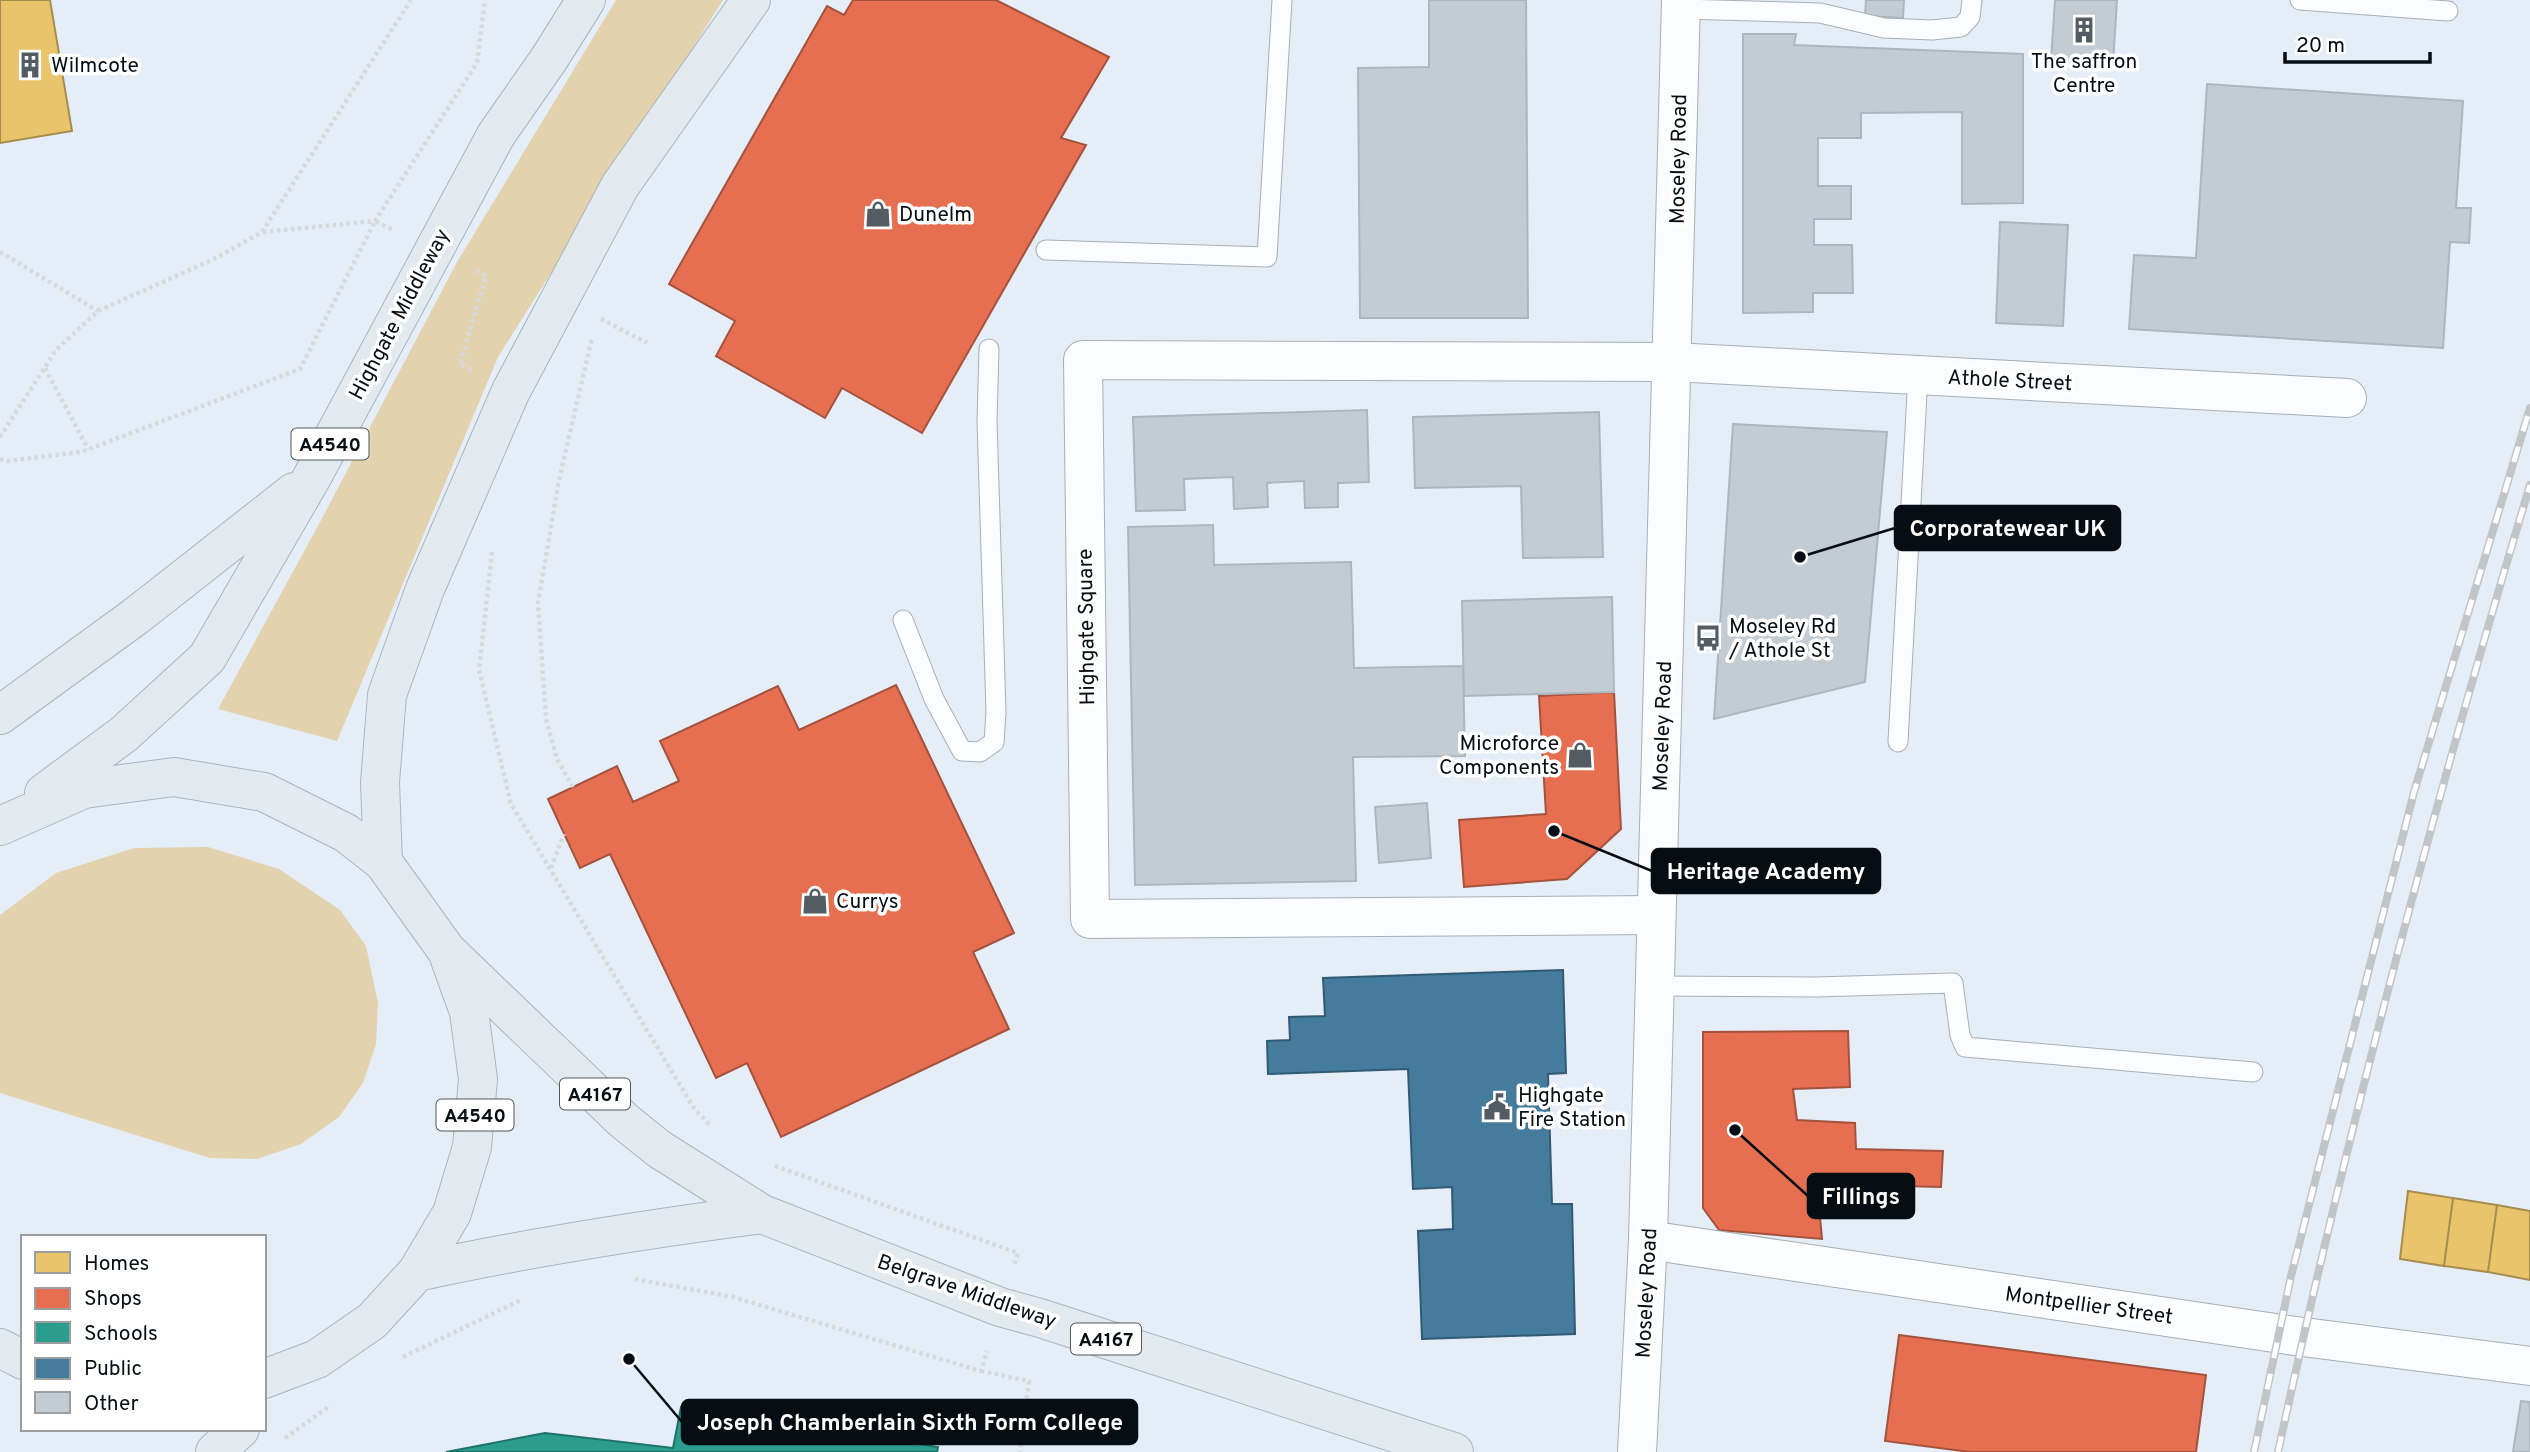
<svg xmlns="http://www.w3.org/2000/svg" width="2530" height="1452" font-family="Overpass,sans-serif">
	<rect width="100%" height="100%" fill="#e5eef7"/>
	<!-- grass -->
	<path fill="#e2d2ad" d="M 616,0 L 723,0 L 498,357 L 337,741 L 218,709 L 319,524 L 457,262 Z
		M 208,847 L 279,869 L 340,910 L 366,946 L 378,1003 L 376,1044 L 363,1083 L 339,1117 L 301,1144 L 257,1159 L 210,1158 L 0,1093 L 0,915 L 56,873 L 134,848 Z"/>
	<!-- homes -->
	<path fill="#e9c46a" stroke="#a58d50" stroke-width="2" d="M 0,0 L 50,0 L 72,131 L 0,143 Z
		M 2408,1191 L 2453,1198 L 2444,1266 L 2400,1259 Z
		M 2453,1198 L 2497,1205 L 2488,1272 L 2444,1266 Z
		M 2497,1205 L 2530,1211 L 2530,1280 L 2488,1272 Z"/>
	<!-- shops -->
	<path fill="#e76f51" stroke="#a4523e" stroke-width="2" d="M 853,0 L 996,0 L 1109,57 L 1061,138 L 1086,145 L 922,433 L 842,388 L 825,418 L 716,356 L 735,321 L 669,284 L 827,6 L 844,15 Z
		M 896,685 L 1014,933 L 973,952 L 1009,1029 L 781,1137 L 747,1063 L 716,1078 L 610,854 L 580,868 L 548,799 L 617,766 L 633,802 L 679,781 L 660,741 L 778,686 L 799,730 Z
		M 1614,692 L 1621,829 L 1567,879 L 1464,887 L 1459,820 L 1546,814 L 1539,696 Z
		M 1848,1031 L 1850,1087 L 1793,1089 L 1797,1120 L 1855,1123 L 1856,1149 L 1943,1151 L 1941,1187 L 1817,1184 L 1822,1239 L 1719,1230 L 1703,1208 L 1703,1032 Z
		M 1899,1335 L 2206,1375 L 2196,1452 L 1970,1452 L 1885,1441 Z"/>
	<!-- schools -->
	<path fill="#2a9d8f" stroke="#1f726a" stroke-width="2" d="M 681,1407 L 938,1447 L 937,1452 L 446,1452 L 545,1433 L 673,1448 Z"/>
	<!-- public -->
	<path fill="#457b9d" stroke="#325a74" stroke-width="2" d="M 1563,970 L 1566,1073 L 1548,1074 L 1552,1204 L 1572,1204 L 1575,1334 L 1422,1339 L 1418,1231 L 1453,1229 L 1452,1187 L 1413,1189 L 1408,1069 L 1268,1074 L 1267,1041 L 1290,1040 L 1289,1017 L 1325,1016 L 1323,978 Z"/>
	<!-- building -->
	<path fill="#c4ccd3" stroke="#aeb6bd" stroke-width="2" d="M 1429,0 L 1526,0 L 1528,318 L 1360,318 L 1358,68 L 1429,67 Z
		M 1866,0 L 1904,0 L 1903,18 L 1865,16 Z
		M 2055,0 L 2117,0 L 2113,64 L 2051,61 Z
		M 1743,34 L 1796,34 L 1794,45 L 2023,54 L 2023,203 L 1962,204 L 1962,112 L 1861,113 L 1861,138 L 1818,138 L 1818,186 L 1851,186 L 1851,219 L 1814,219 L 1814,245 L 1852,245 L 1853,293 L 1813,293 L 1813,312 L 1743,313 Z
		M 2207,84 L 2463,101 L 2456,208 L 2471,208 L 2469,243 L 2450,242 L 2443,348 L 2129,329 L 2134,255 L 2196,258 Z
		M 2000,222 L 2068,225 L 2063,326 L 1996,323 Z
		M 1367,410 L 1369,482 L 1338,483 L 1338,507 L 1305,508 L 1304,481 L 1267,483 L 1268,507 L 1234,509 L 1233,477 L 1184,479 L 1185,510 L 1136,511 L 1133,417 Z
		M 1599,412 L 1603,557 L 1523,558 L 1521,486 L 1415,488 L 1413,417 Z
		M 1733,424 L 1887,432 L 1865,682 L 1714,719 Z
		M 1213,525 L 1214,565 L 1351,562 L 1354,668 L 1463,666 L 1465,756 L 1353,757 L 1356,881 L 1135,885 L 1128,527 Z
		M 1612,597 L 1614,692 L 1464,696 L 1462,601 Z
		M 1427,803 L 1431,858 L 1379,863 L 1375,807 Z
		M 2521,1401 L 2530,1402 L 2530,1452 L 2513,1452 Z"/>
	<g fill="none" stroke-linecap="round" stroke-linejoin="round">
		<!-- lane casing -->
		<g stroke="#a7afb6" stroke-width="21">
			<path id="lane" d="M 2300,0 L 2448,11
				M 1681,9 L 1820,13 L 1884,28 L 1932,30 L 1961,27 L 1970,17 L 1972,0
				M 1046,250 L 1267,257 L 1282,0
				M 903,620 L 934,699 L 962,751 L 980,752 L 994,742 L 996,712 L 987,421 L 989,349
				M 1898,742 L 1918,375
				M 1655,986 L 1816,987 L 1953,983 L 1960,1035 L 1965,1047 L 2253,1072"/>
		</g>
		<!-- street casing -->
		<g stroke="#a7afb6" stroke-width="40">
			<path id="street" d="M 1656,915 L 1090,919 L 1083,360 L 1673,362 L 2347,398
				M 1648,1240 L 2288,1335 L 2530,1366"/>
		</g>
		<!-- secondary casing -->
		<g stroke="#a7afb6" stroke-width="40">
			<path id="secondary" d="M 1637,1452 L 1648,1240 L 1681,0"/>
		</g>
		<!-- highway casing -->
		<g stroke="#aab5bf" stroke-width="40">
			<path id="highway" d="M 0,715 L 136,616 L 294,492
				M 44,793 L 124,734 L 207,658 L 312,477 L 496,135 L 549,59 L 586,0
				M 0,826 L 84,789 L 174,777 L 264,792 L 346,833 L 383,862 L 447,951 L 469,1012 L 478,1079 L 472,1147 L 452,1213 L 417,1272 L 372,1321 L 317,1359 L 264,1379
				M 383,862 L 380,782 L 387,695 L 425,589 L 511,391 L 620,186 L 751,0
				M 447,951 L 623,1120 L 659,1149 L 762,1214 L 1000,1307 L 1040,1318 L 1454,1452
				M 417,1272 C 531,1247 646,1229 762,1214
				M 0,1348 L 23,1360
				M 215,1452 L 240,1429"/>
		</g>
		<!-- path -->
		<path stroke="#d7dadd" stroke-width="4.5" stroke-dasharray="3.5 3.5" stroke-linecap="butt" d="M 263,232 L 375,221 L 477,63 L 485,0
			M 0,252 L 98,311
			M 601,319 L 647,343
			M 45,368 L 88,449
			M 471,370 L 460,364 L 486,276 L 475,270
			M 0,437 L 56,350 L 98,311 L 214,259 L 262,232 L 411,0
			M 0,459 L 7,461 L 81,452 L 300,369 L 375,221 L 395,231
			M 492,552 L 479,670 L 511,804 L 695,1110 L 710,1125
			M 573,787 L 557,759 L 546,719 L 538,603 L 559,480 L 592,338
			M 551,868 L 564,834
			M 775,1166 L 1018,1253 L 1014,1265
			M 635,1279 L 733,1297 L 981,1371 L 987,1351
			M 403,1357 L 521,1300
			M 981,1371 L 1029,1381 L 1020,1452
			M 285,1438 L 331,1405"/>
		<!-- lane -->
		<use href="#lane" stroke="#fbfcfe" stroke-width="19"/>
		<!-- street -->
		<use href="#street" stroke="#fbfcfe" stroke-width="38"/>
		<!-- secondary -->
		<use href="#secondary" stroke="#fbfcfe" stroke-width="38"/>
		<!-- highway -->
		<use href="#highway" stroke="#e2eaf0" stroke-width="38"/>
		<!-- rail casing -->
		<g stroke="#c2c5c7" stroke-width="8">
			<path id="rail" d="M 2254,1452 L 2291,1276 L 2414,792 L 2530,408
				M 2278,1452 C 2348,1127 2434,804 2530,485"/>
		</g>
		<!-- rail -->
		<use href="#rail" stroke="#fff" stroke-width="5" stroke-dasharray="16" stroke-linecap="butt"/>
	</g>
	<!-- icons -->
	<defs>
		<g id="building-bare" transform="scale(2.1)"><path d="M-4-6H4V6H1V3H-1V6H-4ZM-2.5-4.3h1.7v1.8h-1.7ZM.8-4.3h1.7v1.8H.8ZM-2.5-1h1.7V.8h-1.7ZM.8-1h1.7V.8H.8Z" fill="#545c63" stroke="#fff" stroke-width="2.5" paint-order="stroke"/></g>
		<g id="shop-bare" transform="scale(2.1)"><path d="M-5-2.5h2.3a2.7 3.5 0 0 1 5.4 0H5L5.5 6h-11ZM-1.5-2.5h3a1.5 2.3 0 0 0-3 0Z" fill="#545c63" stroke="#fff" stroke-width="2.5" paint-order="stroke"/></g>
		<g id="bus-bare" transform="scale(2.1)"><path d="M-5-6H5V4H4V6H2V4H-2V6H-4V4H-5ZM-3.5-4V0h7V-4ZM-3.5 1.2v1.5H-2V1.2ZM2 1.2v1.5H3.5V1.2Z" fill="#545c63" stroke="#fff" stroke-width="2.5" paint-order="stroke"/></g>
		<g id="civic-bare" transform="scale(2.1)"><path d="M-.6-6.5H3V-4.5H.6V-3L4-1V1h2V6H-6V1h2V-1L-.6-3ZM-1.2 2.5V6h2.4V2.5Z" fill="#545c63" stroke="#fff" stroke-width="2.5" paint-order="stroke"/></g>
	</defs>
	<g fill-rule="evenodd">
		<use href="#building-bare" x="2084" y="30"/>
		<use href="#building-bare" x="30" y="65"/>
		<use href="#shop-bare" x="878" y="214"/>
		<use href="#bus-bare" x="1708" y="638"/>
		<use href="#shop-bare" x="1580" y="755"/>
		<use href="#shop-bare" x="815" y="901"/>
		<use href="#civic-bare" x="1497" y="1107"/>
	</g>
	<g text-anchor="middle" stroke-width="7" stroke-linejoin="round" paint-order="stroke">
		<!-- shield labels -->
		<g fill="#fff" stroke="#51565a" stroke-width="2">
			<rect x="291.5" y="428.5" width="77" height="31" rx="5"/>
			<rect x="560" y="1078.5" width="70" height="31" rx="5"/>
			<rect x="436.5" y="1099.5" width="77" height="31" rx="5"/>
			<rect x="1071" y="1323.5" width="70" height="31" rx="5"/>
		</g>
		<g font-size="19" font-weight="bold" fill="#060d13">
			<text x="330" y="451">A4540</text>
			<text x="595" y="1101">A4167</text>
			<text x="475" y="1122">A4540</text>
			<text x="1106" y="1346">A4167</text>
		</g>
		<!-- poi labels -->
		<g font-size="21" fill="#060d13" stroke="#fff" text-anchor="start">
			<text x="2084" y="68" text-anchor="middle">The saffron<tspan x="2084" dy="24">Centre</tspan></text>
			<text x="51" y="72">Wilmcote</text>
			<text x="899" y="221">Dunelm</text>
			<text x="1729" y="633">Moseley Rd<tspan x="1729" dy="24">/ Athole St</tspan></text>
			<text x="1559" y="750" text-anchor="end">Microforce<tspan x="1559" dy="24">Components</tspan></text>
			<text x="836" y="908">Currys</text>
			<text x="1518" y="1102">Highgate<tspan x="1518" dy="24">Fire Station</tspan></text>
		</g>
		<!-- street labels -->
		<g font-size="21" fill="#060d13" stroke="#fff">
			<text transform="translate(1678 159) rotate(-89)" y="7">Moseley Road</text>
			<text transform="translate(399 314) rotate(-62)" y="7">Highgate Middleway</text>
			<text transform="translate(2010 380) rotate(3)" y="7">Athole Street</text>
			<text transform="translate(1086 627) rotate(-91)" y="7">Highgate Square</text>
			<text transform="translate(1662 726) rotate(-88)" y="7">Moseley Road</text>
			<text transform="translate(967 1291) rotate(19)" y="7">Belgrave Middleway</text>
			<text transform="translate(1646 1293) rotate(-87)" y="7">Moseley Road</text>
			<text transform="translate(2089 1305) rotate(8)" y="7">Montpellier Street</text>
		</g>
	</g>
	<!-- callouts -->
	<path fill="none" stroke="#060d13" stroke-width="2.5" d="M1800 557L1895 528M1554 831L1652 871M1735 1130L1808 1196M629 1359L682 1422"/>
	<g fill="#060d13" stroke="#fff" stroke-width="2.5">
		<circle cx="1800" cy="557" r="7"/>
		<circle cx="1554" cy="831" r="7"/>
		<circle cx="1735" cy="1130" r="7"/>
		<circle cx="629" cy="1359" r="7"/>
	</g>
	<g fill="#060d13" stroke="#060d13" stroke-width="2.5">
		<rect x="1895" y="506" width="225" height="44" rx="7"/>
		<rect x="1652" y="849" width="228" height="44" rx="7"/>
		<rect x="1808" y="1174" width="106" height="44" rx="7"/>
		<rect x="682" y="1400" width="455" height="44" rx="7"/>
	</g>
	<g font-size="23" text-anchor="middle" font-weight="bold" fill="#fff">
		<text x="2008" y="536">Corporatewear UK</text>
		<text x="1766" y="879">Heritage Academy</text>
		<text x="1861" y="1204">Fillings</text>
		<text x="910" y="1430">Joseph Chamberlain Sixth Form College</text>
	</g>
	<!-- legend -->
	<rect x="21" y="1235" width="245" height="196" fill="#ffffff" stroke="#9b9ea1" stroke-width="2"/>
	<rect x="35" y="1252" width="35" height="21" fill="#e9c46a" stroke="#9b9ea1" stroke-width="2"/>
	<text x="84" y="1270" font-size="21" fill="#060d13">Homes</text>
	<rect x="35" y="1288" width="35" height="21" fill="#e76f51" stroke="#9b9ea1" stroke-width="2"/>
	<text x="84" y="1305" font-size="21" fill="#060d13">Shops</text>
	<rect x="35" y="1322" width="35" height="21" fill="#2a9d8f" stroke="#9b9ea1" stroke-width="2"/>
	<text x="84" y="1340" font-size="21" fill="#060d13">Schools</text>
	<rect x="35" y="1358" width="35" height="21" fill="#457b9d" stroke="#9b9ea1" stroke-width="2"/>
	<text x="84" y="1375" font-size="21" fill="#060d13">Public</text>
	<rect x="35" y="1392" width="35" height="21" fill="#c4ccd3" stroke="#9b9ea1" stroke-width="2"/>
	<text x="84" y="1410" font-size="21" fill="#060d13">Other</text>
	<!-- scale -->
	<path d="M2285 52v10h145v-10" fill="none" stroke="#060d13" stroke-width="3.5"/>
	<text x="2296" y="52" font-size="21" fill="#060d13" stroke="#ffffff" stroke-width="5" paint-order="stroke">20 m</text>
</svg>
